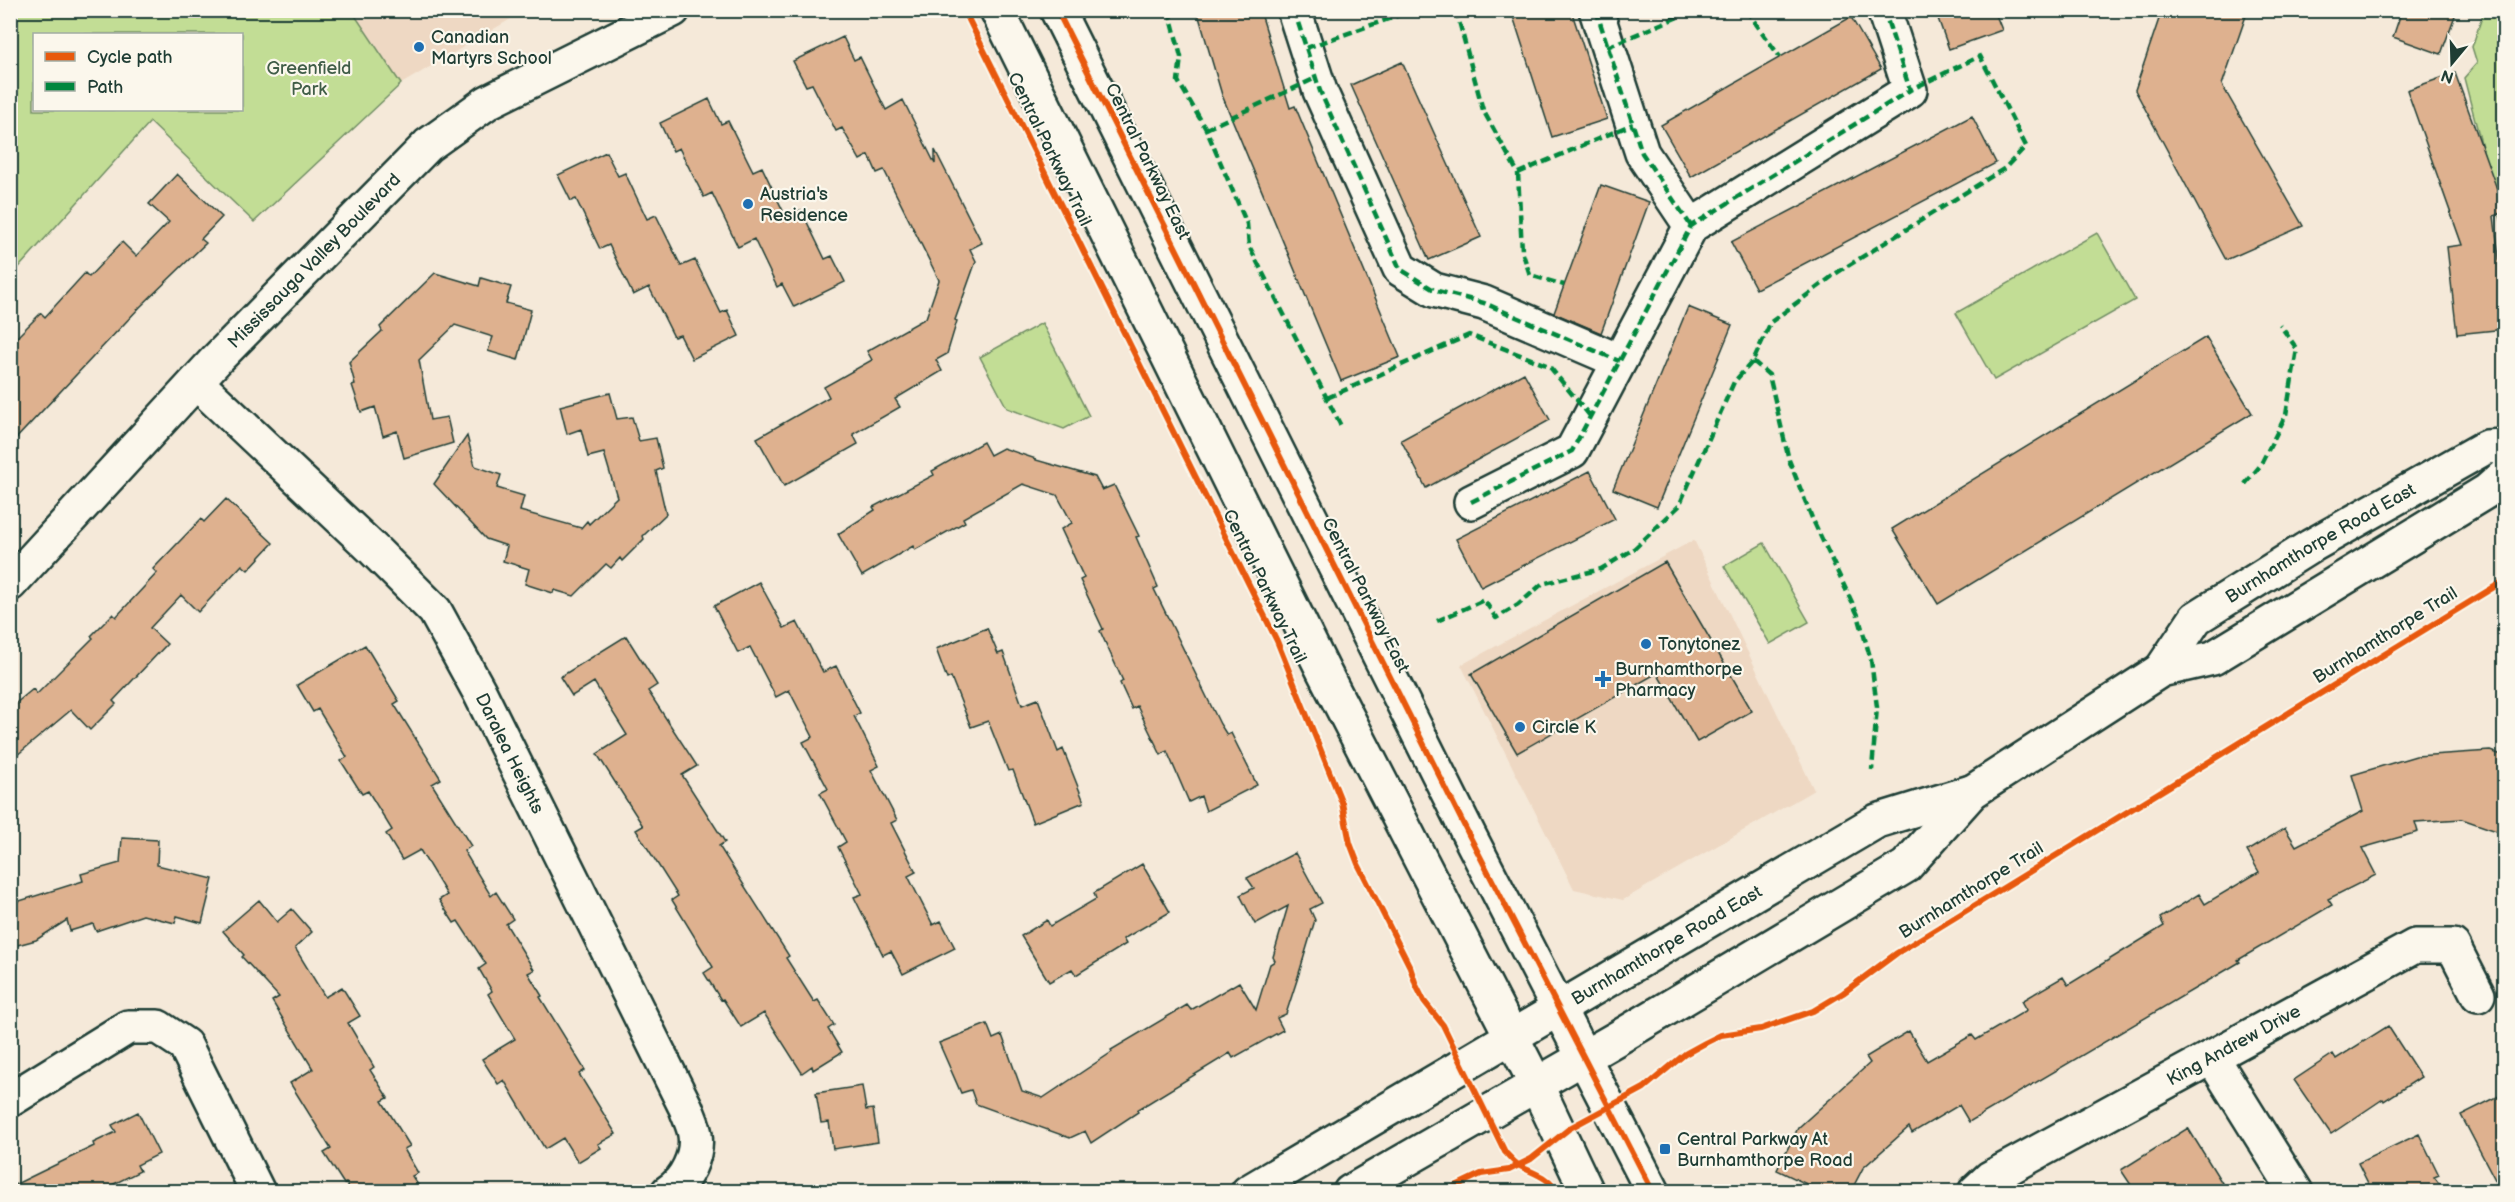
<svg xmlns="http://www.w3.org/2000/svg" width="2515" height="1202" font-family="'Balsamiq Sans',sans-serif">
	<rect width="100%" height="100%" fill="#f5e9d9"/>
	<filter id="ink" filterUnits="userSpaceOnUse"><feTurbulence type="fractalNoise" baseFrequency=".0167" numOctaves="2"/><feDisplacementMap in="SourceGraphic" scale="12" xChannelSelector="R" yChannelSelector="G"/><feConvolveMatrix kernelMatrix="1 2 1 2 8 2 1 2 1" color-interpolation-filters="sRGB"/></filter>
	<g filter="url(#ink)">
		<!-- built -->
		<path fill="#eed8c3" d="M 352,11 L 524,11 L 401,84 Z
			M 1694,540 L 1814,790 L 1623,900 L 1574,889 L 1461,665 Z"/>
		<!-- green -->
		<path fill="#c2dd95" stroke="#708d64" stroke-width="1.5" fill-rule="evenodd" d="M 11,10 L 352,11 L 401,84 L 254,222 L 150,122 L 11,276 ZM 242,34 L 242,110 L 34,110 L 34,34 Z
			M 2484,11 L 2504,11 L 2504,231 L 2464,78 L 2477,63 L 2472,47 Z
			M 2097,233 L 2135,300 L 1994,380 L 1956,313 Z
			M 1042,323 L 1089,416 L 1064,429 L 1007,408 L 980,357 Z
			M 1764,543 L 1809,622 L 1770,644 L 1724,566 Z"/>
		<!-- building -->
		<path fill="#deb18f" stroke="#1f3d34" stroke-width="1.5" d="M 1197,10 L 1260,10 L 1290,108 L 1295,106 L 1400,357 L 1341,381 L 1222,95 Z
			M 1511,10 L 1571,10 L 1607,119 L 1552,137 Z
			M 1935,10 L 1994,10 L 2002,30 L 1949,49 Z
			M 2162,10 L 2248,10 L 2222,85 L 2303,226 L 2226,260 L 2135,90 Z
			M 2402,10 L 2457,10 L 2441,54 L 2393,37 Z
			M 1851,17 L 1881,69 L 1691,177 L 1661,125 Z
			M 843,37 L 854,60 L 860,57 L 886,110 L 903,100 L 935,164 L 935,150 L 982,243 L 970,249 L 976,261 L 955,320 L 957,321 L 947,354 L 936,360 L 942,371 L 895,399 L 900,407 L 853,434 L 858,444 L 784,486 L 757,438 L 829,397 L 824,387 L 872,360 L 867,351 L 926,318 L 939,280 L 884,170 L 877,173 L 869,155 L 860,160 L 842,128 L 836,131 L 812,84 L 806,86 L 793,61 Z
			M 1402,62 L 1481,237 L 1429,260 L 1351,85 Z
			M 2455,73 L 2505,211 L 2494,216 L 2505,307 L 2505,329 L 2457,334 L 2447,247 L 2462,245 L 2407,90 Z
			M 709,99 L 721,124 L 728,121 L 753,171 L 762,167 L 786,217 L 801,210 L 825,259 L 832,256 L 845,282 L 794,307 L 782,284 L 777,287 L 754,239 L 738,247 L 712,193 L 704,197 L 679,148 L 673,151 L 660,123 Z
			M 1972,116 L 1996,163 L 1756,289 L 1731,242 Z
			M 606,152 L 618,176 L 625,173 L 647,219 L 656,215 L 681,266 L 695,260 L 721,313 L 727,310 L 739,336 L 692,359 L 680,335 L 674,337 L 649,287 L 633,295 L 609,245 L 600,249 L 576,199 L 571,201 L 558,175 Z
			M 177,174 L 222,217 L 201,239 L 206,243 L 140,307 L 10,445 L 10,344 L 41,313 L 45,317 L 85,273 L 89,277 L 122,242 L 136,256 L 169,222 L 149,204 Z
			M 1601,185 L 1649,202 L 1601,333 L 1554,313 Z
			M 435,273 L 479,286 L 481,278 L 511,287 L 506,303 L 531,310 L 518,360 L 488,351 L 493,337 L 455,325 L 419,360 L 430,420 L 447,417 L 453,443 L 404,458 L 397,431 L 383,436 L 375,407 L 361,412 L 352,385 L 355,384 L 349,362 L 382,331 L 380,327 Z
			M 1688,307 L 1732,325 L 1657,507 L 1613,489 Z
			M 2206,337 L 2252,413 L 1938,604 L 1892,529 Z
			M 1524,373 L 1550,420 L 1426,488 L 1401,440 Z
			M 610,393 L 617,419 L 632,417 L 639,441 L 656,438 L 663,468 L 656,471 L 666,514 L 643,536 L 644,539 L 622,561 L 620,558 L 611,568 L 606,564 L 574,596 L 554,590 L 553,593 L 525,584 L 529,569 L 503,561 L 507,546 L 486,539 L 434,484 L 467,436 L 475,466 L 501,475 L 497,488 L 524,496 L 520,511 L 581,528 L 587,521 L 589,524 L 617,497 L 604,453 L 588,457 L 581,429 L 567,434 L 560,406 Z
			M 983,442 L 990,455 L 1003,448 L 1036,459 L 1036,460 L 1095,477 L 1102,490 L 1114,485 L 1139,536 L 1136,537 L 1158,587 L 1154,589 L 1220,724 L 1227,735 L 1231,733 L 1257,785 L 1206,811 L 1201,796 L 1189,802 L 1167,751 L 1161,755 L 1137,706 L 1132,709 L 1120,683 L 1123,681 L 1100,631 L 1103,629 L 1080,580 L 1084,578 L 1061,529 L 1072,523 L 1057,495 L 1023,484 L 963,518 L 965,522 L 915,550 L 913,546 L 862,576 L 838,534 L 875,510 L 873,507 L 934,475 L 932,471 Z
			M 1590,471 L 1615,519 L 1481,587 L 1456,539 Z
			M 226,499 L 273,543 L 248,570 L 242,565 L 198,612 L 181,595 L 150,628 L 167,644 L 113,701 L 116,704 L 90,730 L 71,710 L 10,761 L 10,708 L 33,689 L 37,694 L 93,638 L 91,636 L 113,614 L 116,617 L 157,573 L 153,569 L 201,519 L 204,522 Z
			M 1665,562 L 1752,711 L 1697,742 L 1657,673 L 1517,753 L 1471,674 Z
			M 759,582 L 784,628 L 797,622 L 823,672 L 836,666 L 860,713 L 854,716 L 879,766 L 871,770 L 897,820 L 891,823 L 916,872 L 908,876 L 933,925 L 941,921 L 955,948 L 903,974 L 891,951 L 883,955 L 854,897 L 862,894 L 838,847 L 846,842 L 820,793 L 828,789 L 803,742 L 813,737 L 789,690 L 776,697 L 750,647 L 738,653 L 714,606 Z
			M 987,628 L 998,654 L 1003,652 L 1022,705 L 1038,699 L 1058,752 L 1063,749 L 1084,802 L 1033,823 L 1013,770 L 1008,771 L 988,721 L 971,727 L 951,677 L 947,679 L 936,649 Z
			M 626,636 L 657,685 L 648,691 L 697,766 L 682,775 L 725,842 L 719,846 L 789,956 L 786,958 L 814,1002 L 818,1000 L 834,1025 L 828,1029 L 842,1052 L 813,1070 L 812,1066 L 802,1073 L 764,1013 L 741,1027 L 723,999 L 721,1000 L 704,973 L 713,967 L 672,900 L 678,896 L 636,830 L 643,826 L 597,754 L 627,735 L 594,682 L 572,696 L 560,677 Z
			M 365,645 L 399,701 L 394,704 L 441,779 L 432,784 L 471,846 L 464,851 L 491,896 L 496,892 L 513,919 L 506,924 L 534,970 L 528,973 L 542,996 L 540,997 L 585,1070 L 579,1074 L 616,1134 L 598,1144 L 601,1148 L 578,1162 L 563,1138 L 545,1149 L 504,1080 L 498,1084 L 482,1059 L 515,1039 L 488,994 L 492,991 L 479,969 L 486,964 L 458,921 L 454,923 L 439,900 L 447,895 L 420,850 L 402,860 L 386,834 L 392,830 L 368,791 L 362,794 L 341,761 L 347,757 L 318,709 L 313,712 L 297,685 Z
			M 2490,751 L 2505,756 L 2505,834 L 2462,819 L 2415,822 L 2418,832 L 2362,848 L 2376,875 L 2328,899 L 2332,905 L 2238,960 L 2240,962 L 1969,1122 L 1959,1105 L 1912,1133 L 1909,1127 L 1863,1168 L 1851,1191 L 1821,1191 L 1777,1170 L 1798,1128 L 1870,1063 L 1866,1057 L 1909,1031 L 1927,1061 L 1972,1035 L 1976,1040 L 2027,1010 L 2022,1001 L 2063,977 L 2068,985 L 2120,953 L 2164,926 L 2160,918 L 2199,894 L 2205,904 L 2259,872 L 2247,851 L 2285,828 L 2296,846 L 2363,811 L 2352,775 L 2416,756 Z
			M 122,838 L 158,840 L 157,865 L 213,879 L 202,923 L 177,916 L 175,923 L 143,915 L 96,931 L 93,924 L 70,931 L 67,920 L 36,940 L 10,947 L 10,904 L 83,881 L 81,874 L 120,863 Z
			M 1295,853 L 1322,903 L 1310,909 L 1315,920 L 1297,980 L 1286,1014 L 1277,1018 L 1283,1030 L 1233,1058 L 1230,1053 L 1137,1110 L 1138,1112 L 1091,1143 L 1085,1131 L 1070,1138 L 976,1104 L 971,1090 L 961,1093 L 939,1043 L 987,1024 L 993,1039 L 1002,1035 L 1022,1091 L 1043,1098 L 1112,1052 L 1111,1050 L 1187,1005 L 1191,1010 L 1239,982 L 1256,1010 L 1270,964 L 1275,961 L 1273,957 L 1288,906 L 1255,924 L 1240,895 L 1254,888 L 1247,878 Z
			M 1142,864 L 1170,912 L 1123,939 L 1126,944 L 1076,975 L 1072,969 L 1049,982 L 1021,936 L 1047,920 L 1050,926 L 1096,899 L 1094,893 Z
			M 259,900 L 277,922 L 292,909 L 312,932 L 295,948 L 325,997 L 342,987 L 360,1016 L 348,1023 L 374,1067 L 370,1070 L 388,1098 L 382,1101 L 410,1146 L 404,1149 L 418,1173 L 412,1176 L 422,1191 L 351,1191 L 346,1183 L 344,1184 L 324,1153 L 331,1149 L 290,1083 L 313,1069 L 272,1001 L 279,997 L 242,957 L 244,955 L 223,931 Z
			M 2388,1026 L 2421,1077 L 2384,1101 L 2383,1099 L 2331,1134 L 2294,1080 L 2333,1054 L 2336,1059 Z
			M 862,1086 L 866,1110 L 873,1109 L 878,1142 L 833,1149 L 829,1122 L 821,1123 L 816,1093 Z
			M 2505,1093 L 2505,1191 L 2501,1191 L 2461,1115 Z
			M 138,1112 L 159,1154 L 137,1165 L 140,1171 L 100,1191 L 10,1191 L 10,1187 L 94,1146 L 93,1143 L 116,1132 L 112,1125 Z
			M 2188,1128 L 2227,1191 L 2135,1191 L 2121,1170 Z
			M 2419,1134 L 2439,1175 L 2434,1177 L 2445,1191 L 2372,1191 L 2358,1163 Z"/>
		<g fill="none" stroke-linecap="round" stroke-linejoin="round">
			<!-- minor casing -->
			<g stroke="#1f3d34" stroke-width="38">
				<g id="minor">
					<path d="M 997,10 L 1324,672 L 1536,1084 L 1587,1192"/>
					<path d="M 1057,10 L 1470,837 L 1653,1192"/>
					<path d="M 1294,10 L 1320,91 L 1400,269 L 1434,290 L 1484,303 L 1619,361"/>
					<path d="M 1596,10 L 1642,153 L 1691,226"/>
					<path id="s1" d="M 196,382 L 374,550 L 435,611 L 479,691 L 686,1108 C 689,1117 694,1126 695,1135 C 698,1155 686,1181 668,1192"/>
					<path d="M 1471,502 L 1572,451 L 1691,226 L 1910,90 L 1884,10"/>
					<path id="s2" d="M 10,584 L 216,360 L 428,145 L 488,102 L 673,10"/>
					<path d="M 2212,1057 L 2296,1192"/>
					<path d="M 10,1100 L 128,1027 L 158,1027 L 185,1045 L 258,1192"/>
					<path id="s3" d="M 1975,1192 L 1990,1178 L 2415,946 L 2453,946 L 2478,995"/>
				</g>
			</g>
			<!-- major casing -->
			<g stroke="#1f3d34" stroke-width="38">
				<g id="major">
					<path id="s4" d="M 2161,670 L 2196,618 L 2311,546 L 2486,447 L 2504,446"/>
					<path id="s5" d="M 1248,1192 L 1877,821 L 1971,792"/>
					<path d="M 1350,1192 L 1621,1036 L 1906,866 L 1972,792 L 2161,670 L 2213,658 L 2487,491 L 2504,476"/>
				</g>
			</g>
			<!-- minor -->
			<use href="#minor" stroke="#fbf7ec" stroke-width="33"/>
			<!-- major -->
			<use href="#major" stroke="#fbf7ec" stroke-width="33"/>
			<!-- quiet -->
			<path stroke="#00873e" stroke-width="4.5" stroke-dasharray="9 4.5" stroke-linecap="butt" d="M 1169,10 L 1181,57 L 1178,81 L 1206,129 L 1247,224 L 1249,246 L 1342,428
				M 1294,10 L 1320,91 L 1400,269 L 1434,290 L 1484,303 L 1619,361
				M 1456,10 L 1483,110 L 1518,173 L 1522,251 L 1530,275 L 1564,285
				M 1596,10 L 1642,153 L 1691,226
				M 1746,10 L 1780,57
				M 1607,47 L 1694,10
				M 1306,48 L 1414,10
				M 1206,129 L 1316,78
				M 1518,173 L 1633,124
				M 1753,361 L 1769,375 L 1789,460 L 1812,518 L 1858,615 L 1871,660 L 1877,707 L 1872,770
				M 1327,398 L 1469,335 L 1549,366 L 1590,416
				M 2245,484 L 2260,466 L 2286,415 L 2297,349 L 2280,325
				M 1471,502 L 1572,451 L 1691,226 L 1910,90 L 1884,10
				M 1437,621 L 1484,600 L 1496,618 L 1518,605 L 1542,584 L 1601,569 L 1634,549 L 1679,506 L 1734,382 L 1753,361 L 1771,322 L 1838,272 L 2005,168 L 2026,146 L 1980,56 L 1910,90"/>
			<!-- cycleway casing -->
			<g stroke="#fbf7ec" stroke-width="10">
				<path id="cycleway" d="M 964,10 L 1277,641 L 1342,803 L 1350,843 L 1358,864 L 1410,967 L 1416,985 L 1424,1001 L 1443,1025 L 1505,1152 C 1510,1157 1514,1163 1520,1166 C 1534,1174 1548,1176 1557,1192
					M 1057,10 L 1470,837 L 1653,1192
					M 1443,1192 L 1481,1174 L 1509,1170 L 1531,1159 L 1570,1128 L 1644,1088 L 1685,1054 L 1705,1043 L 1721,1035 L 1761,1029 L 1813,1011 L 1843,993 L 1897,953 L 2504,581"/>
			</g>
			<!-- cycleway -->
			<use href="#cycleway" stroke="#e8590c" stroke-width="6"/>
		</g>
	</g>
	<!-- markers -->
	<g fill="#1f6fb2" stroke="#fbf7ec" stroke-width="2">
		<circle cx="419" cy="47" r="6"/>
		<circle cx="748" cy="204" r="6"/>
		<circle cx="1646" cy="644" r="6"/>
		<path d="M1600 670h6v6h6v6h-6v6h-6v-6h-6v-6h6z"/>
		<circle cx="1520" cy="727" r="6"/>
		<rect x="1659" y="1143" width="12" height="12" rx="3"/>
	</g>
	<g text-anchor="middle" stroke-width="4.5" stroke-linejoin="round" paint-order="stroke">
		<!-- poi labels -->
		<g font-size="18" fill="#1f3d34" stroke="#fbf7ec" text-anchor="start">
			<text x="431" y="43">Canadian<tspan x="431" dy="21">Martyrs School</tspan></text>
			<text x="760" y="200">Austria's<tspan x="760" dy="21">Residence</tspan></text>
			<text x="1658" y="650">Tonytonez</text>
			<text x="1615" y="675">Burnhamthorpe<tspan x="1615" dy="21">Pharmacy</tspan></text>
			<text x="1532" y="733">Circle K</text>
			<text x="1677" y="1145">Central Parkway At<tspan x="1677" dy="21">Burnhamthorpe Road</tspan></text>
		</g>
		<!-- park labels -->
		<g font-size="18" fill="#405d47" stroke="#fbf7ec">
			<text x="309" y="74">Greenfield<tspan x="309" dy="21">Park</tspan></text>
		</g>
		<!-- street labels -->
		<g font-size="18" fill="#1f3d34" stroke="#fbf7ec">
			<text transform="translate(1050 149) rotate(64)" y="6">Central Parkway Trail</text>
			<text transform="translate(1148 161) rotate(64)" y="6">Central Parkway East</text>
			<text dy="6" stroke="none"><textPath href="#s2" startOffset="444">Mississauga Valley Boulevard</textPath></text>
			<text dy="6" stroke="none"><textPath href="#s4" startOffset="208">Burnhamthorpe Road East</textPath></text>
			<text transform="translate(1265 586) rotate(64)" y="6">Central Parkway Trail</text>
			<text transform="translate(1366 595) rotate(63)" y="6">Central Parkway East</text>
			<text transform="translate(2385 635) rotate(-32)" y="6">Burnhamthorpe Trail</text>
			<text dy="6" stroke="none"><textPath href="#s1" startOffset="492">Daralea Heights</textPath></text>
			<text transform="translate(1971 890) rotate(-32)" y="6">Burnhamthorpe Trail</text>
			<text dy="6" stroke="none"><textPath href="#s5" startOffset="486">Burnhamthorpe Road East</textPath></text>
			<text dy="6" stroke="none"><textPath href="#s3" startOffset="298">King Andrew Drive</textPath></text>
		</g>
	</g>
	<!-- margin -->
	<rect width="2515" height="1202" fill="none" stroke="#fbf7ec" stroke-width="36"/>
	<rect x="18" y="18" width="2479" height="1166" fill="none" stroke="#1f3d34" stroke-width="2" filter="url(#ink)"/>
	<!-- legend -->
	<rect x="33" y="33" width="210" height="78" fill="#fbf7ec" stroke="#a3ada2" stroke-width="1.5"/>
	<rect x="45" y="52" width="30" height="9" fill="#e8590c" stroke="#a3ada2" stroke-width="1.5"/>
	<text x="87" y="63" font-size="18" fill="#1f3d34">Cycle path</text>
	<rect x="45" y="82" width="30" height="9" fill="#00873e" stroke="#a3ada2" stroke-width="1.5"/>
	<text x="87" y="93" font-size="18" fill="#1f3d34">Path</text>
	<!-- north arrow -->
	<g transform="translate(2452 63) rotate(199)" stroke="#fbf7ec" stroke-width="4.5" paint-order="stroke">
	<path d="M0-4.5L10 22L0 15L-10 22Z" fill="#1f3d34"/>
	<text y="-9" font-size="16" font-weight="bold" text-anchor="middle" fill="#1f3d34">N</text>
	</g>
</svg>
